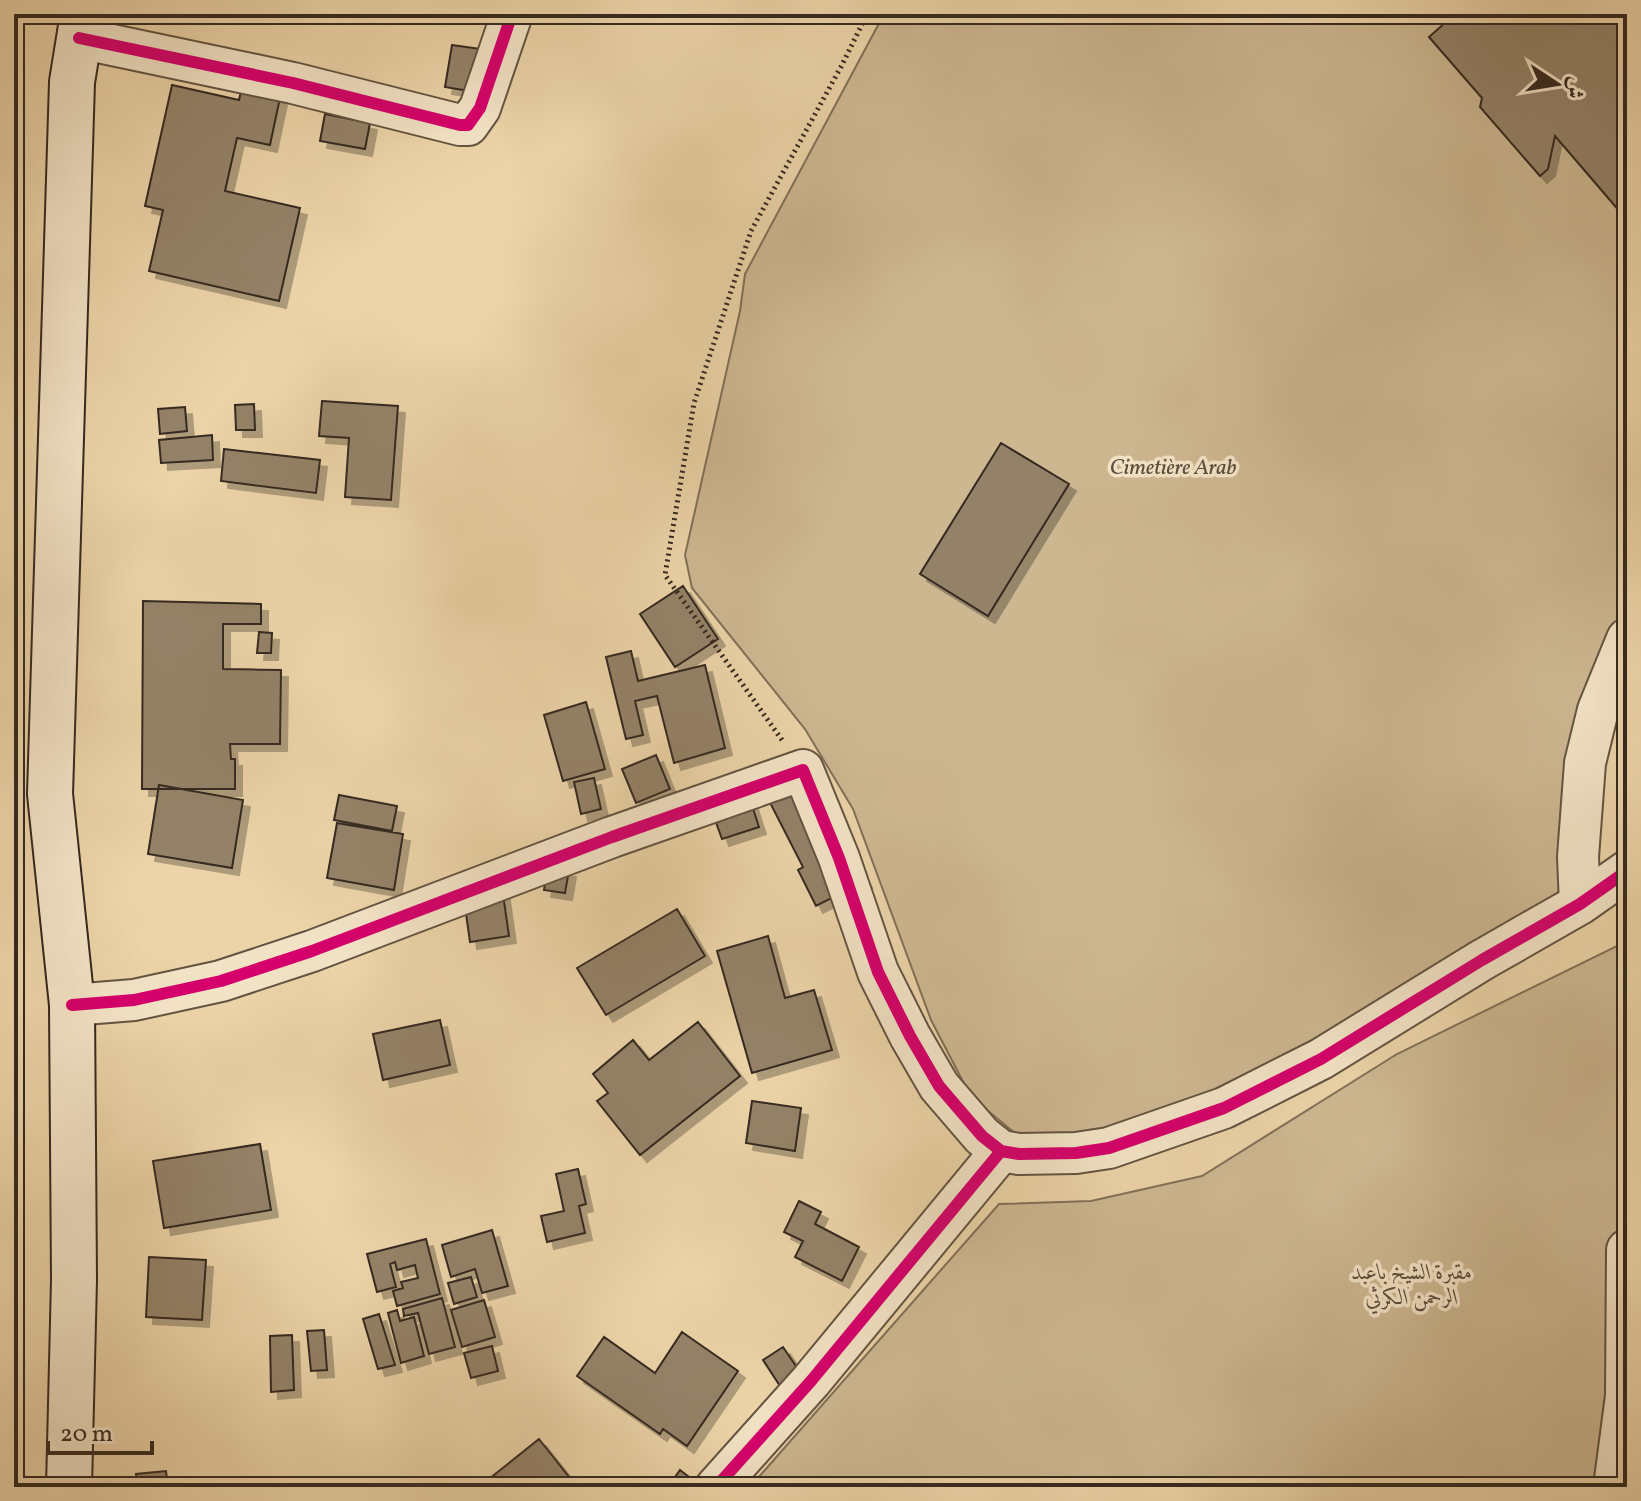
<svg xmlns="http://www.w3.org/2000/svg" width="1641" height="1501" font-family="Vollkorn,Amiri,serif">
	<defs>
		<filter id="shadow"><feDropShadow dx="7" dy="7" stdDeviation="0" flood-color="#0004"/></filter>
	</defs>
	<rect width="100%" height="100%" fill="#ecd4a8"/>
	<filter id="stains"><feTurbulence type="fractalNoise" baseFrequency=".0025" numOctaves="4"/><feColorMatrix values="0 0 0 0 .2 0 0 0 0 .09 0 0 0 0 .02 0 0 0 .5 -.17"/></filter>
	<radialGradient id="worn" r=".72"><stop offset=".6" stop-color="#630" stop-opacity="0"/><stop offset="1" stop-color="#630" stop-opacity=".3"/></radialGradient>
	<!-- green -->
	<path fill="#cdb791" stroke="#817058" stroke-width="2" d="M 884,14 L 1627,14 L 1627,655 L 1618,674 L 1553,911 L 1236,1100 L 1038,1152 L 971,1097 L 931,1020 L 853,809 L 805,729 L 692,588 L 685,555 L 740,311 L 745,274 Z
		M 1627,941 L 1627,1161 L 1615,1275 L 1612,1487 L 750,1487 L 999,1204 L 1091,1201 L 1202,1176 L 1397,1054 Z"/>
	<!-- building -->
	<path fill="#948267" stroke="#352920" stroke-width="2" filter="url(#shadow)" d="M 1455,14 L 1603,14 L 1627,19 L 1627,220 L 1555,136 L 1548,169 L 1540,176 L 1480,107 L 1482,98 L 1429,37 Z
		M 452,45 L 488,50 L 481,93 L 445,87 Z
		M 247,65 L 285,74 L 270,145 L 237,138 L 225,191 L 300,208 L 279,301 L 149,271 L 163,210 L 145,206 L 172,85 L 239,100 Z
		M 325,114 L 370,123 L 365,149 L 320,141 Z
		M 322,401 L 398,406 L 391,500 L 345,497 L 349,438 L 319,436 Z
		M 254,404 L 255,430 L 236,430 L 235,405 Z
		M 185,407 L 187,431 L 160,434 L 158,409 Z
		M 212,435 L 213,460 L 161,463 L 159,440 Z
		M 1001,443 L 1069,484 L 988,616 L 920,574 Z
		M 224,449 L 320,460 L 316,493 L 221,481 Z
		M 683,586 L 718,639 L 675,667 L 640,614 Z
		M 143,601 L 261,604 L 261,624 L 223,624 L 223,669 L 281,670 L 280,744 L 230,744 L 231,759 L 235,759 L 235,789 L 142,789 Z
		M 259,632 L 272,633 L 271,653 L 257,653 Z
		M 631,651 L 638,681 L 705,665 L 725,748 L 674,763 L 657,696 L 635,701 L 643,735 L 626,739 L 606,657 Z
		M 586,702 L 605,769 L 563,781 L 544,715 Z
		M 656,755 L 670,789 L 636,803 L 622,769 Z
		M 805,765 L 865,881 L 816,906 L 798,870 L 803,867 L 762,787 Z
		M 594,778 L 601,809 L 581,814 L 574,782 Z
		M 159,785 L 243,800 L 232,868 L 148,854 Z
		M 747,790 L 759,827 L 722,839 L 709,803 Z
		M 339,795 L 397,806 L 392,831 L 334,820 Z
		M 337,823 L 403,834 L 394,890 L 327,878 Z
		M 548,867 L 569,870 L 565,893 L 544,890 Z
		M 502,887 L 509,936 L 470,942 L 463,892 Z
		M 677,909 L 705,956 L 606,1015 L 577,968 Z
		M 768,936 L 785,998 L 814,990 L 832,1050 L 752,1073 L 717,951 Z
		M 440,1020 L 450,1065 L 383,1080 L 373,1034 Z
		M 698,1022 L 740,1076 L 640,1155 L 597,1101 L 608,1093 L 593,1074 L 633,1040 L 649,1060 Z
		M 752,1101 L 801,1108 L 795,1151 L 746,1143 Z
		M 260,1144 L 271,1210 L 164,1228 L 153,1161 Z
		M 578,1169 L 586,1204 L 579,1206 L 585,1233 L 547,1242 L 541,1216 L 564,1211 L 556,1174 Z
		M 799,1201 L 821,1212 L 815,1224 L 859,1247 L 842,1281 L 795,1257 L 803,1241 L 784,1232 Z
		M 492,1230 L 508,1286 L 482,1293 L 475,1269 L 451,1277 L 442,1245 Z
		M 426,1239 L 440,1294 L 397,1306 L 393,1291 L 403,1288 L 401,1282 L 418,1278 L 415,1265 L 397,1270 L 395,1262 L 390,1264 L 396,1287 L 377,1292 L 367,1254 Z
		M 149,1257 L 206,1260 L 202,1320 L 146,1317 Z
		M 471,1277 L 477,1297 L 454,1304 L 448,1283 Z
		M 442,1298 L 455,1347 L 429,1354 L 418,1313 L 404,1316 L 403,1309 Z
		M 484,1300 L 495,1337 L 462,1347 L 451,1310 Z
		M 397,1310 L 400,1321 L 414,1317 L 424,1356 L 401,1363 L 388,1313 Z
		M 379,1314 L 395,1365 L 378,1369 L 363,1319 Z
		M 324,1330 L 327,1370 L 311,1371 L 307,1331 Z
		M 682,1332 L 738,1371 L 687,1446 L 663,1429 L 660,1434 L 577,1376 L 604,1337 L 655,1373 Z
		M 292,1335 L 294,1390 L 271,1392 L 270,1336 Z
		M 492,1346 L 498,1371 L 471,1378 L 464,1353 Z
		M 783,1347 L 802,1375 L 782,1389 L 763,1360 Z
		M 539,1439 L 577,1487 L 487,1487 L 484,1483 Z
		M 680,1470 L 702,1487 L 668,1487 Z
		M 166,1471 L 168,1487 L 138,1487 L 136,1474 Z"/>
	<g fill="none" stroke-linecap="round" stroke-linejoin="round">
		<!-- minor casing -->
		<g stroke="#635442" stroke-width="44">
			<path id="minor" d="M 79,38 L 293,83 L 460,125 L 468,125 L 480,108 L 512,14
				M 1580,904 L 1578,857 L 1585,763 L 1598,710 L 1627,639
				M 72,1005 L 134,1000 L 221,981 L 312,951 L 612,837 L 803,770 L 839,858 L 878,972 L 910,1036 L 939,1086 L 982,1136 L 1001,1151 L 1019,1154 L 1076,1153 L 1109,1148 L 1224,1108 L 1321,1059 L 1482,960 L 1580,904 L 1627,871
				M 716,1487 L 811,1381 L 1001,1151
				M 1614,1487 L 1626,1396 L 1627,1250"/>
		</g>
		<!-- secondary casing -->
		<g stroke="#352920" stroke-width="48">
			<path id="secondary" d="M 69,1487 L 74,1280 L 72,1005 L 50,794 L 72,82 L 83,14"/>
		</g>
		<!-- path -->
		<path stroke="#352920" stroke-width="5" stroke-dasharray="2 4" stroke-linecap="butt" d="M 782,740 L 665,575 L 694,403 L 751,231 L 842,65 L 867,14"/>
		<!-- minor -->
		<use href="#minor" stroke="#f3e3c6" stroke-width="40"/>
		<!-- secondary -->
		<use href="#secondary" stroke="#f3e3c6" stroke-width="44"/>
		<!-- cycleway casing -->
		<g stroke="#f3e3c6" stroke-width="17">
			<path id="cycleway" d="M 79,38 L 293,83 L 460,125 L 468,125 L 480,108 L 512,14
				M 72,1005 L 134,1000 L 221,981 L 312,951 L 612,837 L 803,770 L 839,858 L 878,972 L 910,1036 L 939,1086 L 982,1136 L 1001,1151 L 1019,1154 L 1076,1153 L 1109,1148 L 1224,1108 L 1321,1059 L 1482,960 L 1580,904 L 1627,871
				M 716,1487 L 811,1381 L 1001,1151"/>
		</g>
		<!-- cycleway -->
		<use href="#cycleway" stroke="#d6006c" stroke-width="12"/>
	</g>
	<g text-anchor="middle" stroke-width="7" stroke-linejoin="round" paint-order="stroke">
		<!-- park labels -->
		<g font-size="22" font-style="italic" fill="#5b4c3c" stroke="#f3e3c6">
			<text x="1173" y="474">Cimetière Arab</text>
			<text x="1412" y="1279">مقبرة الشيخ باعبد<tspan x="1412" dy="25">الرحمن الكرثي</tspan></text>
		</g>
	</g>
	<!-- margin -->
	<rect width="1641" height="1501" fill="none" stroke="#ecd4a8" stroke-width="48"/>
	<rect x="16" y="16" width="1609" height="1469" fill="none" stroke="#352920" stroke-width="4"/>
	<rect x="24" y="24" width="1593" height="1453" fill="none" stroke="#352920" stroke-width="2"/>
	<!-- north arrow -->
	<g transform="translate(1557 84) rotate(102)" stroke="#f3e3c6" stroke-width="6" paint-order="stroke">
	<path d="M0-6L14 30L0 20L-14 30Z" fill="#352920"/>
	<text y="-12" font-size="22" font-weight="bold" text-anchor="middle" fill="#352920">ش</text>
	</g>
	<!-- scale -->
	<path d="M48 1441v12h104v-12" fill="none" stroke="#352920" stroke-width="4"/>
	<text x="60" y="1441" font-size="24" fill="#352920" stroke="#f3e3c6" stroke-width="6" paint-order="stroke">20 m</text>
	<rect width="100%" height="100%" filter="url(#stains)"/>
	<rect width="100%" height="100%" fill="url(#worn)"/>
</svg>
